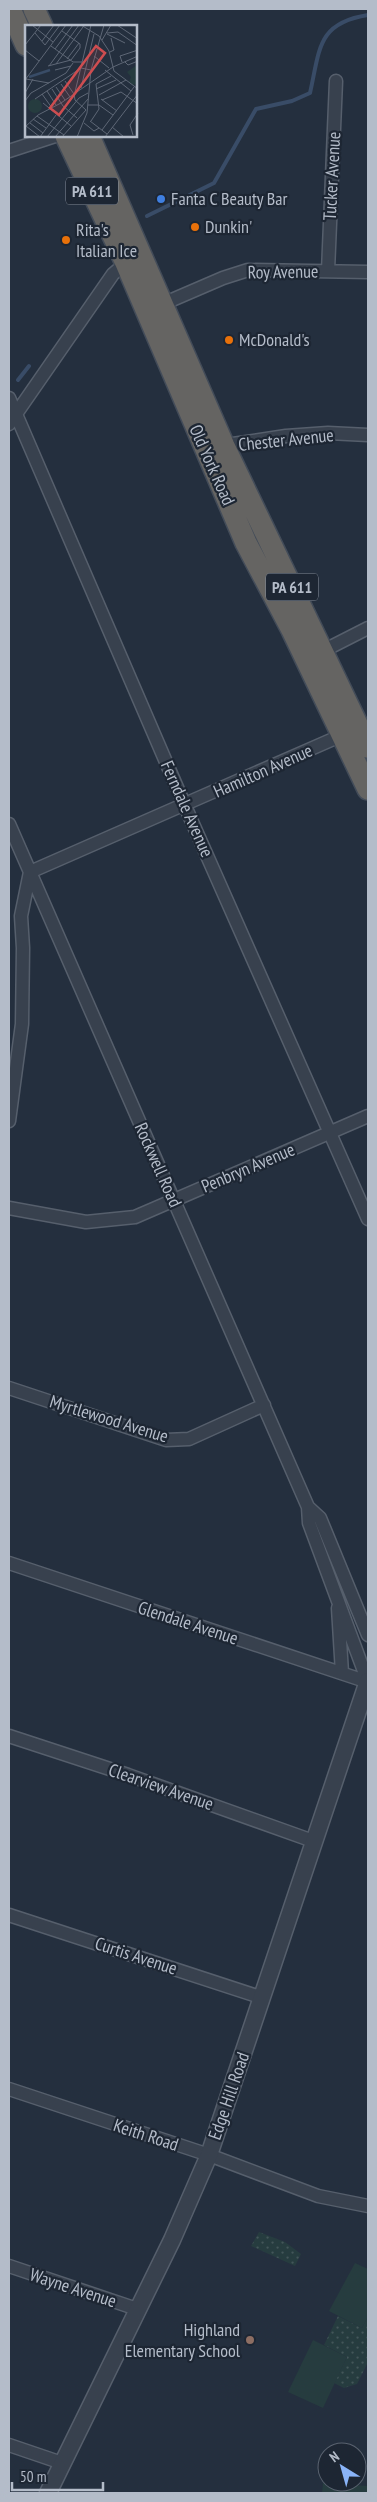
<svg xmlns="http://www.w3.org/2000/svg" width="377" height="2502" font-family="'PT Sans Narrow',sans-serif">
	<defs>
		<pattern id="grass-dots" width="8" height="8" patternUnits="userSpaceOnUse" patternTransform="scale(1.25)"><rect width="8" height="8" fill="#263c3f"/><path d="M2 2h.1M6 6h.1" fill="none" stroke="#435659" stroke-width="1.8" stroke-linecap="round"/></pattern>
	</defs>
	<rect width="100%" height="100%" fill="#242f3e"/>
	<!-- grass -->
	<path fill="url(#grass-dots)" d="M 259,2232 L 285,2242 L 301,2254 L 295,2266 L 251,2246 Z
		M 338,2316 L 362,2328 L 368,2316 L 368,2362 L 357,2384 L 344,2388 L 334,2383 L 347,2357 L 324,2345 Z"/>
	<!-- pitch -->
	<path fill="#263c3f" d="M 355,2263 L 368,2269 L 368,2316 L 362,2328 L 329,2311 Z
		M 313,2340 L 347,2357 L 323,2408 L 288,2392 Z
		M 323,2483 L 368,2486 L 368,2493 L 322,2493 Z"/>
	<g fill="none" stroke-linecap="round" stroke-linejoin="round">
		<!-- stream -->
		<path stroke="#394c67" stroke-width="4" d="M 147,216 L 214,183 L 256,109 L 292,101 L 310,93 C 320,49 317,23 368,15
			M 18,380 L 29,366"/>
		<!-- minor casing -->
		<g stroke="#565f6c" stroke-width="15">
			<path id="minor" d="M 9,151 L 55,136
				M 328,271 L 336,81
				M 158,306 L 223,278 L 248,270 L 368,272
				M 9,398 L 185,806 L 368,1219
				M 9,424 L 113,274 L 126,263
				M 219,446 L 286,436 L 328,433 L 368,435
				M 317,654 L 368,628
				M 9,824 L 308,1507 L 309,1523 L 368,1682
				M 9,1121 L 22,1024 L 23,948 L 21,916 L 30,872 L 347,733
				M 9,1208 L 86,1222 L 135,1217 L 368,1116
				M 9,1388 L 166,1440 L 189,1439 L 264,1405
				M 308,1507 L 320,1518 L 368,1635
				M 9,1563 L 368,1682
				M 338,1608 L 342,1673
				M 9,1736 L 128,1775 L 313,1841
				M 9,1915 L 263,1998
				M 9,2089 L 209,2155 L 318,2196 L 368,2206
				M 9,2266 L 137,2309
				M 9,2445 L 62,2463"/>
		</g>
		<!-- tertiary casing -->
		<g stroke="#565f6c" stroke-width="19">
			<path id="tertiary" d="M 48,2493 L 172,2240 L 209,2155 L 368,1681"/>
		</g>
		<!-- trunk casing -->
		<g stroke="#434c59" stroke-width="24">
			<path id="trunk" d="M 10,9 L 26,45
				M 34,9 L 42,26
				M 66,136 L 126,263 L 246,543 L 292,630 L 368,789
				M 89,136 L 224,446 L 368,747"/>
		</g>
		<!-- minor -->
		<use href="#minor" stroke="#38414e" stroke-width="12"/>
		<!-- tertiary -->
		<use href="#tertiary" stroke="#38414e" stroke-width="16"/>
		<!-- trunk -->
		<use href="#trunk" stroke="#656462" stroke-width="21"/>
	</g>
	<!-- markers -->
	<circle fill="#3f7fe0" stroke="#1d2633" stroke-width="2" cx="161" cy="199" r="5"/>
	<g fill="#e8710a" stroke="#1d2633" stroke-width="2">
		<circle cx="195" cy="227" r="5"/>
		<circle cx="66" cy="240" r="5"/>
		<circle cx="229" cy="340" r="5"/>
	</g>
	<circle fill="#8d6e63" stroke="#1d2633" stroke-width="2" cx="250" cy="2340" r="5"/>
	<g text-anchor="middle" stroke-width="4.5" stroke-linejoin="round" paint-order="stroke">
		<!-- shield labels -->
		<g fill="#1d2633" stroke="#878f9c" stroke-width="1">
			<rect x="66" y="177.5" width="52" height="27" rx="4"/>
			<rect x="266" y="573.5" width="52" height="27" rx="4"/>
		</g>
		<g font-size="16" font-weight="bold" fill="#b4bcc9">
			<text x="92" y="197">PA 611</text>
			<text x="292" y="593">PA 611</text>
		</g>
		<!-- street labels -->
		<g font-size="18" fill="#b4bcc9" stroke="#1d2633">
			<text transform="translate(332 176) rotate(-87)" y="6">Tucker Avenue</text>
			<text transform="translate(283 272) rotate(-1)" y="6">Roy Avenue</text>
			<text transform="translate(286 440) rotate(-6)" y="6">Chester Avenue</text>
			<text transform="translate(212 465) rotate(66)" y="6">Old York Road</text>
			<text transform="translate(263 771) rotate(-24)" y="6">Hamilton Avenue</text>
			<text transform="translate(187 809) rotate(66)" y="6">Ferndale Avenue</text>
			<text transform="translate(158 1165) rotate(66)" y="6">Rockwell Road</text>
			<text transform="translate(248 1168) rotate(-23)" y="6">Penbryn Avenue</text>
			<text transform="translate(109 1419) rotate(17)" y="6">Myrtlewood Avenue</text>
			<text transform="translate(188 1623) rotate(18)" y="6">Glendale Avenue</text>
			<text transform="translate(161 1787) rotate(19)" y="6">Clearview Avenue</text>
			<text transform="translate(136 1956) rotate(18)" y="6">Curtis Avenue</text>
			<text transform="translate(229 2096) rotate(-71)" y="6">Edge Hill Road</text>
			<text transform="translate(146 2135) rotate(18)" y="6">Keith Road</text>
			<text transform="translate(73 2288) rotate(18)" y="6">Wayne Avenue</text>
		</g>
		<!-- poi labels -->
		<g font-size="18" fill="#b4bcc9" stroke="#1d2633" text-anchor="start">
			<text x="171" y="205">Fanta C Beauty Bar</text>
			<text x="205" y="233">Dunkin'</text>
			<text x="76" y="236">Rita's<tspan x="76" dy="21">Italian Ice</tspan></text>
			<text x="239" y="346">McDonald's</text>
			<text x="240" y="2336" text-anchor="end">Highland<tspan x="240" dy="21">Elementary School</tspan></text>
		</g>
	</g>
	<!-- overview -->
	<g transform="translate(25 25)">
		<rect width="112" height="112" fill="#242f3e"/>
		<path d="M 112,40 L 112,59 L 108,60 L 104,57 L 106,52 L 102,47 ZM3 81a7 7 0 1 1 14 0a7 7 0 1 1-14 0Z" fill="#263c3f"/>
		<path fill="none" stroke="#394c67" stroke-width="2.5" d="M 4,52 L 25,45"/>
		<path fill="none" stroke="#5e6776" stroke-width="1" d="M 7,0 L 28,17M 56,0 L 74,11 L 84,26 L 89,46 L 113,64M 92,0 L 113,14M 10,8 L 20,20M 82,8 L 93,7 L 113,21M 82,9 L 100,18M 77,15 L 86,0M 17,16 L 29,0M 0,20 L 16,0M 20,20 L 35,0M 26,21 L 48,37 L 57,37M 30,24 L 48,0M 0,25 L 14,36M 85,27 L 89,25 L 86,13M 69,31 L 84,43M 42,34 L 54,18M 97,37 L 95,31 L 113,25M 100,37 L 103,40 L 113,36M 31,39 L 58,2M 23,41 L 46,35 L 55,23 L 55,19 L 37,6M 24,41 L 54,0M 88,42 L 113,31M 30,45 L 46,41M 80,45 L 106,66M 1,54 L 24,58M 0,55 L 41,0M 40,56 L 49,69M 36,59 L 45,72M 31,62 L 40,75M 56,63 L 69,9M 27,64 L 38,81 L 52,93M 71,64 L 91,55M 22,66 L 31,80M 50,67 L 66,0M 0,68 L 8,54M 17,69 L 27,83M 49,69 L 50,75 L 61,85M 74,70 L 101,55M 10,74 L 56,43 L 66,45M 76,74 L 92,86M 77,75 L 96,67 L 113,79M 0,76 L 6,68 L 41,48 L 48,38M 18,78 L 46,101M 63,80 L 74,80 L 88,90M 12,91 L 39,110M 8,94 L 21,103M 65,96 L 82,109M 66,96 L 74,84 L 71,59 L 86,51M 5,98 L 18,108M 59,98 L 69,106 L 74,103M 1,101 L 15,112M 0,102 L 13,90 L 36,78 L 88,42M 87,102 L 99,112M 77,105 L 109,62M 108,110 L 105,100 L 113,88M 15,112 L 31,90M 22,112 L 54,73 L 63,68M 30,112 L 63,74M 37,112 L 61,85M 52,112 L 62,88 L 66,45 L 79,0M 80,112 L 113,69"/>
		<path fill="#ce4d50" fill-opacity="0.15" stroke="#ce4d50" stroke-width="2.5" d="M 71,21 L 80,28 L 34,90 L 25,83 Z"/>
		<rect width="112" height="112" fill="none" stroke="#b4bcc9" stroke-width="2.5"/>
	</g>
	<!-- border -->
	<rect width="377" height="2502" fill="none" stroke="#b4bcc9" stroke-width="20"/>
	<!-- north arrow -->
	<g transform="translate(342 2467) rotate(323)"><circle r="24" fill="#1d2633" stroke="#59626f"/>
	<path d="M0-4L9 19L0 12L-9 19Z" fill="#8ab4f8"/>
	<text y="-8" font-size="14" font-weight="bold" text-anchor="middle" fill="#b4bcc9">N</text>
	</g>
	<!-- scale -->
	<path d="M12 2482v8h91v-8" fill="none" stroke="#b4bcc9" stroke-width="2.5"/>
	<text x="20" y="2482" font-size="15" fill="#b4bcc9" stroke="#1d2633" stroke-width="4" paint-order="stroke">50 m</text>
</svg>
